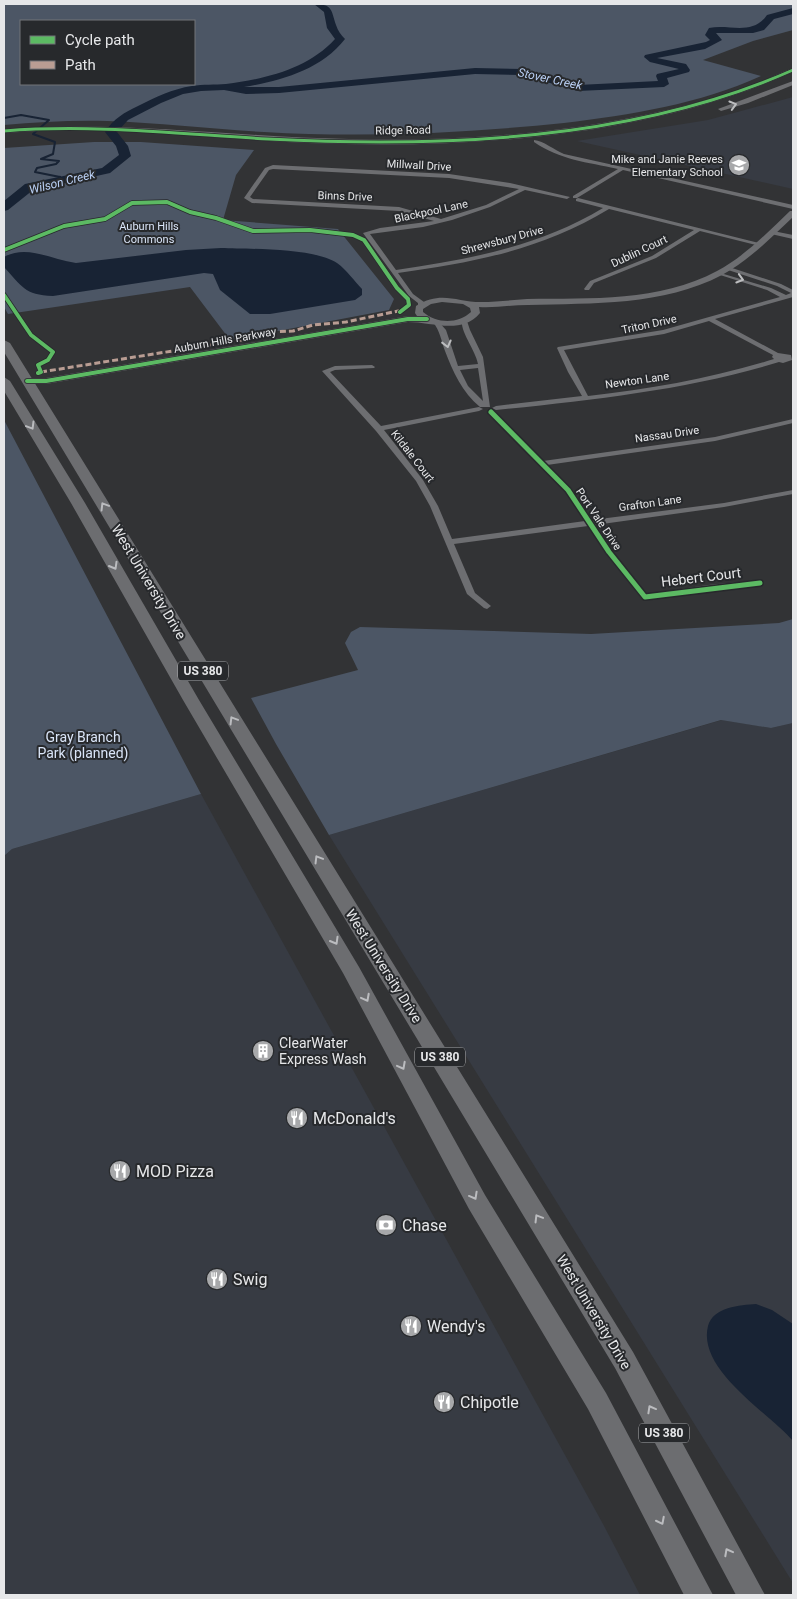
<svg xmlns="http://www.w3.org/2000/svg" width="797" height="1599" font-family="Roboto,sans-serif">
	<rect width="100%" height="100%" fill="#323335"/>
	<!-- built -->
	<path fill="#373b43" d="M 793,97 L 793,189 L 577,141 L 708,120 Z
		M 722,720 L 771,728 L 793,723 L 793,1583 L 329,835 Z
		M 201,794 L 603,1524 L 640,1595 L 4,1595 L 4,856 L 12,849 Z"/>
	<!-- green -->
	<path fill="#4c5665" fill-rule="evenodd" d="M 4,4 L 793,4 L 793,30 L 753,41 L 703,60 L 761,76 C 700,104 630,115 564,123 C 464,133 365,138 264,132 C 212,129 160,123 107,121 C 73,120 38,122 4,125 ZM 21,21 L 194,21 L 194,84 L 21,84 Z
		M 94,142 L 141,142 L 254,150 L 236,175 L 223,220 L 338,229 L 394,299 L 389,310 L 230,340 L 190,287 L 8,314 L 4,307 L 4,148 Z
		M 4,420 L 201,794 L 12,849 L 4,856 Z
		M 793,619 L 793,723 L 771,728 L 721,720 L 329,835 L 276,744 L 251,698 L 358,670 L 345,643 L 351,632 L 360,627 L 591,634 L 779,623 Z"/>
	<!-- water -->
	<path fill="#182334" d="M 221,248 C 249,249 315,248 337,263 C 347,270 354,281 362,289 L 362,295 L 355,300 L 270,314 L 250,314 L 220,290 L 213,274 L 204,273 L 53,296 C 24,295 22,286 4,267 L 4,257 C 27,244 52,260 76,263 L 186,250 Z
		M 756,1304 L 772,1310 L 793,1324 L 793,1441 C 768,1412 697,1370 708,1326 C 713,1307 740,1305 756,1304 Z"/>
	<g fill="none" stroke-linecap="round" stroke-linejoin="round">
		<!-- stream-far1 -->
		<path stroke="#182334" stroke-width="2" d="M 4,118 L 21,115 L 49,120 L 33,134 L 55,142 L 53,154 L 41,159 L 59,161 L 56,164 L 37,168 L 35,172 L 60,177 L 59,179"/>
		<!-- stream -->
		<path stroke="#182334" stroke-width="2.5" d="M 57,181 L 60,177"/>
		<!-- river -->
		<path fill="#182334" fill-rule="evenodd" d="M 314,4 C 333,4 331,10 336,25 C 338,31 341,35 345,39 C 321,70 280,81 244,87 L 279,87 L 475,68 L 523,69 L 578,85 L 658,81 L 656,76 L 657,74 L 679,69 L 650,62 L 644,57 L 645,55 L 706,42 L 710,40 L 705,35 L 709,28 C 730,24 753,36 767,15 L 793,8 L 793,14 L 774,19 L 764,30 L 753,33 L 716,33 L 722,40 L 705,49 L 657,58 L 686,64 L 690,70 L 689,72 L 667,78 L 669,84 L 664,87 L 578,91 L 522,75 L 475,74 L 279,93 L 246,94 L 224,90 L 201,91 L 183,94 L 161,103 L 128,120 L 117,132 L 128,146 L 131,156 L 110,173 L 33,190 L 8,210 L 4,211 L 4,201 L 25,184 L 102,168 L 119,155 L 116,146 L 105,132 C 114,118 124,113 138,106 C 156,97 172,89 192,86 C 203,84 215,85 226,84 C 265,79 308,69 335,39 L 327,28 L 324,12 Z"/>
		<!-- minor -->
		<path fill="#6d6e71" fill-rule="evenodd" d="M 534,140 C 544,141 554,150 564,154 L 793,205 L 793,209 L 623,170 L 577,198 L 573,198 L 573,196 L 618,169 C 587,162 560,160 534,142 Z
			M 273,165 L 449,174 L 510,183 L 570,197 L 567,199 L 525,190 L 490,207 L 452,220 L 423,227 L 370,234 L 396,270 C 470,259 538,247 603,208 L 576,201 L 576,199 L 578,198 L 763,244 L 760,246 L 700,231 L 656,258 L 594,283 L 589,290 L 585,290 L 584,289 L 590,281 L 652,256 L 694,230 L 609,209 C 541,250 475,262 398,273 L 413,294 L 424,302 L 424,306 L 421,308 L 418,306 L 418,303 L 409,296 L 363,233 L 380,228 L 434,221 L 399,211 L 252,203 L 244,198 L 265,168 ZM 273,169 L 449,178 L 519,189 L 486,205 L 441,219 L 399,207 L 253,199 L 250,197 L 269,170 Z
			M 773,231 L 793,235 L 793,239 L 771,234 L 770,233 Z
			M 725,267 L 729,267 L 781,284 L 793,290 L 793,297 L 715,319 L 778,353 L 791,355 L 792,360 L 783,363 L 779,362 C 687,390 592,400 496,410 L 492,408 L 496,406 L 582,396 L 568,372 L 557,348 L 558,347 L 663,330 L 780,297 L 767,290 L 717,274 L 717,272 L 771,288 L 786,295 L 791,293 L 777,286 L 725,269 ZM 709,321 L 773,355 L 772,357 L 774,359 C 713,378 651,389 588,396 L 564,350 L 664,334 Z
			M 462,320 L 467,321 L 470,330 L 483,357 L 490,407 L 480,407 C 462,392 453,372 445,351 C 441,340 440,331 433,322 L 438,321 L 446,330 L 458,366 L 478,364 C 475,349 460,332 462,320 ZM 478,368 L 483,401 L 468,386 L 460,370 Z
			M 372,365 L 375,367 L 374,368 L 335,370 L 330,372 L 381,426 L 479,407 L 483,409 L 479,411 L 384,430 L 423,480 L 438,506 L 452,539 L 585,521 L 565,491 L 488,414 L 488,410 L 494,410 L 543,461 L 715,437 L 793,419 L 793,423 L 715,441 L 547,465 L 571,488 L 592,520 L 724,503 L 793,490 L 793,494 L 724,507 L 595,525 L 612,551 L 647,594 L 708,585 L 760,580 L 764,583 L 760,586 L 642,599 L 606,554 L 588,526 L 454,544 L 475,593 L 491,606 L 487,609 L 484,608 L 467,594 L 430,506 L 416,481 L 376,431 L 322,371 L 335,366 Z"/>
		<!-- tertiary -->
		<path fill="#6d6e71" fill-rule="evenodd" d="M 793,68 L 793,72 C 646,138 468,149 308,143 C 240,140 172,133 104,130 C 70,129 37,131 4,133 L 4,129 C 119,120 234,137 349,139 C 464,142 583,133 695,103 C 719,97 744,89 767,79 C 776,75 784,71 793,68 Z
			M 793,81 L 793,85 L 748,103 L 721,111 L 718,109 Z
			M 790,211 L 793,211 L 793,217 C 771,238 749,260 722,275 C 663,306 593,303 528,305 C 512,305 495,308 479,307 L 480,313 C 462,335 432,322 408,322 L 46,384 L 27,384 L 22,381 L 27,378 L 46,378 L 408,316 L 417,316 L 415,313 L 416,306 C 441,290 456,302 481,302 C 497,302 512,300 527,299 C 591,298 659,302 717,271 C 745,256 767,233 790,211 ZM 442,302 L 463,304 L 470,308 L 471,312 C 458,324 437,324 423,312 L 423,309 L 431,304 Z"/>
		<!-- trunk -->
		<path fill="#6c6d70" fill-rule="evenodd" d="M 4,340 L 10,343 L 633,1352 L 765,1595 L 736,1595 L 615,1368 L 4,352 Z
			M 4,377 L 10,381 L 85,503 L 199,700 L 359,967 L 485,1195 L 606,1393 L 713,1595 L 684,1595 L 588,1409 L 469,1209 L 343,973 L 183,700 L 71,503 L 4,391 Z"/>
		<!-- quiet -->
		<path stroke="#b99d93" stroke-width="3" stroke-dasharray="6 3" stroke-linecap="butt" d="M 41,372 L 260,337 L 269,332 L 293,331 L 313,325 L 346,322 L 403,310"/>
		<!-- cycleway-far2 casing -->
		<g stroke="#27292c" stroke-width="4.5">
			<path id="cycleway-far2" d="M 4,131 C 93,124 180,134 268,139 C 441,148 633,141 793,70"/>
		</g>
		<!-- cycleway-far1 casing -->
		<g stroke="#27292c" stroke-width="5.5">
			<path id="cycleway-far1" d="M 4,250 L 64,226 L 105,219 L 132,203 L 167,202 L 190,212 L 216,218 L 253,231 L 310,230 L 353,235 L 364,240 L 397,288 L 408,299 L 409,305 L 400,312
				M 4,295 L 31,335 L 53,352 L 48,360 L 38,365 L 41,372 L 38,373
				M 27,381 L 46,381 L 408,319 L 427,319"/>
		</g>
		<!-- cycleway casing -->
		<g stroke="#27292c" stroke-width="8">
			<path id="cycleway" d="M 491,412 L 568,490 L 609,552 L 645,597 L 760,583"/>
		</g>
		<!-- cycleway-far2 -->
		<use href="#cycleway-far2" stroke="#5cba63" stroke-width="3"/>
		<!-- cycleway-far1 -->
		<use href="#cycleway-far1" stroke="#5cba63" stroke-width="4"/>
		<!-- cycleway -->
		<use href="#cycleway" stroke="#5cba63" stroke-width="5"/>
	</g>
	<!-- one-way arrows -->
	<defs><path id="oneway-chevron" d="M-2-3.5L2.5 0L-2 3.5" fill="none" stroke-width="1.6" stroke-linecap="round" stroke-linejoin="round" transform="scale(1.25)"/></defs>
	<g stroke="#bcbdbf">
		<use href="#oneway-chevron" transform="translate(733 105) rotate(-16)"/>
		<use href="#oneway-chevron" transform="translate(740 279) rotate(17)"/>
		<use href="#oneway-chevron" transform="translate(447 344) rotate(76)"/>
	</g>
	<g stroke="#bbbcbf">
		<use href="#oneway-chevron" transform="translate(31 426) rotate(59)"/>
		<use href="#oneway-chevron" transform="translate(104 506) rotate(-121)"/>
		<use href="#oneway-chevron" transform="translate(114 566) rotate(60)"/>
		<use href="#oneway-chevron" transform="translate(233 720) rotate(-121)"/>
		<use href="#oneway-chevron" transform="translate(318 859) rotate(-121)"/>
		<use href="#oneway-chevron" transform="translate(335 941) rotate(60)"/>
		<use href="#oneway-chevron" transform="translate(366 998) rotate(62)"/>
		<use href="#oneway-chevron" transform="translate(402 1066) rotate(62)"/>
		<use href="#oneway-chevron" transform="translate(474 1196) rotate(61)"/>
		<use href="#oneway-chevron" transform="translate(538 1218) rotate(-121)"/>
		<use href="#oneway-chevron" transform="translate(651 1409) rotate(-119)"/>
		<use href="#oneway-chevron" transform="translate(661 1521) rotate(63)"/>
		<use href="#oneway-chevron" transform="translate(728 1552) rotate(-118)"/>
	</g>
	<!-- icons -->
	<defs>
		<g id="school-disc" transform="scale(1.125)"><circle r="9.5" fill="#a7a8aa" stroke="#27292c"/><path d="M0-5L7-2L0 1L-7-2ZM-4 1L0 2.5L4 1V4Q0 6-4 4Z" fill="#fff"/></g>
		<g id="building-disc" transform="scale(1.125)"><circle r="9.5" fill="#a7a8aa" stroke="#27292c"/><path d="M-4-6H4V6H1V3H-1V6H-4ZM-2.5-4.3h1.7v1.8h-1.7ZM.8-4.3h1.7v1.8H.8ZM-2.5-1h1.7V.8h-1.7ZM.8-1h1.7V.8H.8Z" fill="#fff"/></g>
		<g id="restaurant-disc" transform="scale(1.125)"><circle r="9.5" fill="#a7a8aa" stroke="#27292c"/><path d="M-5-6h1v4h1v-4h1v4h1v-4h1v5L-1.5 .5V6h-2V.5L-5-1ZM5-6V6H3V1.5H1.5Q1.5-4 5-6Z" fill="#fff"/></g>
		<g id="bank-disc" transform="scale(1.125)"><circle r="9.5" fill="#a7a8aa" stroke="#27292c"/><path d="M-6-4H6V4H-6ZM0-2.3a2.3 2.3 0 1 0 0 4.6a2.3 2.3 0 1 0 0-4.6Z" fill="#fff"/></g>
	</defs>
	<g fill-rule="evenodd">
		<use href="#school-disc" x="739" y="165"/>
		<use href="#building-disc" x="263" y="1051"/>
		<use href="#restaurant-disc" x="297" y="1118"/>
		<use href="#restaurant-disc" x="120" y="1171"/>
		<use href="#bank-disc" x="386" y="1225"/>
		<use href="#restaurant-disc" x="217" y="1279"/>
		<use href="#restaurant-disc" x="411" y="1326"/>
		<use href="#restaurant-disc" x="444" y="1402"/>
	</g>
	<g text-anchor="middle" stroke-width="4" stroke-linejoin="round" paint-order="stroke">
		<!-- far-street labels -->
		<g font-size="11" fill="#e6e7e9" stroke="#27292c">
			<text transform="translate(403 130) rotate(-1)" y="4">Ridge Road</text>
			<text transform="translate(419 165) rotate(3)" y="4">Millwall Drive</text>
			<text transform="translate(345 196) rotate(2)" y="4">Binns Drive</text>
			<text transform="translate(431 211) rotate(-12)" y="4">Blackpool Lane</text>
			<text transform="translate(502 240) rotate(-15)" y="4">Shrewsbury Drive</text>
			<text transform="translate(639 251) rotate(-25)" y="4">Dublin Court</text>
			<text transform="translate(649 324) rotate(-12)" y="4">Triton Drive</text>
			<text transform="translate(225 340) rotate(-10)" y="4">Auburn Hills Parkway</text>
			<text transform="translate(637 380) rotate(-8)" y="4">Newton Lane</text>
			<text transform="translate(667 434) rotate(-8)" y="4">Nassau Drive</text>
			<text transform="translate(413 456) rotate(52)" y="4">Kildale Court</text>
			<text transform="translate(650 503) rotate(-8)" y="4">Grafton Lane</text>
			<text transform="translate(599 519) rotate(56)" y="4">Port Vale Drive</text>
		</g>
		<!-- far-poi labels -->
		<g font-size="11" fill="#e6e7e9" stroke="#27292c" text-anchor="end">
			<text x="723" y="163">Mike and Janie Reeves<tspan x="723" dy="13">Elementary School</tspan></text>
		</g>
		<!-- far-park labels -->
		<g font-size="11" fill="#dae5f8" stroke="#27292c">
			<text x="149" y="230">Auburn Hills<tspan x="149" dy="13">Commons</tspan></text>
		</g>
		<!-- far-water labels -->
		<g font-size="12" font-style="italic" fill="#bbd1f6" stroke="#27292c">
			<text transform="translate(550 79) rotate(12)" y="4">Stover Creek</text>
			<text transform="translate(62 182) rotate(-14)" y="4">Wilson Creek</text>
		</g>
		<!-- shield labels -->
		<g fill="#27292c" stroke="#adaeb0" stroke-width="1">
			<rect x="178" y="661.5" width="50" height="19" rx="4"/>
			<rect x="415" y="1047.5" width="50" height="19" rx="4"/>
			<rect x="639" y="1423.5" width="50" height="19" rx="4"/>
		</g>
		<g font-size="12" font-weight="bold" fill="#e6e7e9">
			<text x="203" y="675">US 380</text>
			<text x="440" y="1061">US 380</text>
			<text x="664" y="1437">US 380</text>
		</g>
		<!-- street labels -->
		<g font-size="14" fill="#e6e7e9" stroke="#27292c">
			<text transform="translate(701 577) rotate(-7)" y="5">Hebert Court</text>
			<text transform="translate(149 582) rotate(59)" y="5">West University Drive</text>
			<text transform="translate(384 966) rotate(58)" y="5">West University Drive</text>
			<text transform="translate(594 1312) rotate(59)" y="5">West University Drive</text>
		</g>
		<!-- park labels -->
		<g font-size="14" fill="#dae5f8" stroke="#27292c">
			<text x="83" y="742">Gray Branch<tspan x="83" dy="16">Park (planned)</tspan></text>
		</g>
		<!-- poi labels -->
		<g font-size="14" fill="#e6e7e9" stroke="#27292c" text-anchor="start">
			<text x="279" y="1048">ClearWater<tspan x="279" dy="16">Express Wash</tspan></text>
		</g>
		<!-- near-poi labels -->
		<g font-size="16" fill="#e6e7e9" stroke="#27292c" text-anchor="start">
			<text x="313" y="1124">McDonald's</text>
			<text x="136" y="1177">MOD Pizza</text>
			<text x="402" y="1231">Chase</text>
			<text x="233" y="1285">Swig</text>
			<text x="427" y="1332">Wendy's</text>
			<text x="460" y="1408">Chipotle</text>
		</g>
	</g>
	<!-- border -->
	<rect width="797" height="1599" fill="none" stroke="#e6e7e9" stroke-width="10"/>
	<!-- legend -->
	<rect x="20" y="20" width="175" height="65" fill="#27292c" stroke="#737578"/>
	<rect x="30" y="36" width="25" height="8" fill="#5cba63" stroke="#737578"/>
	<text x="65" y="45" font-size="15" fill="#e6e7e9">Cycle path</text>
	<rect x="30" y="61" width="25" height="8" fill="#b99d93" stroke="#737578"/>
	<text x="65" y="70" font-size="15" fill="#e6e7e9">Path</text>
</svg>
